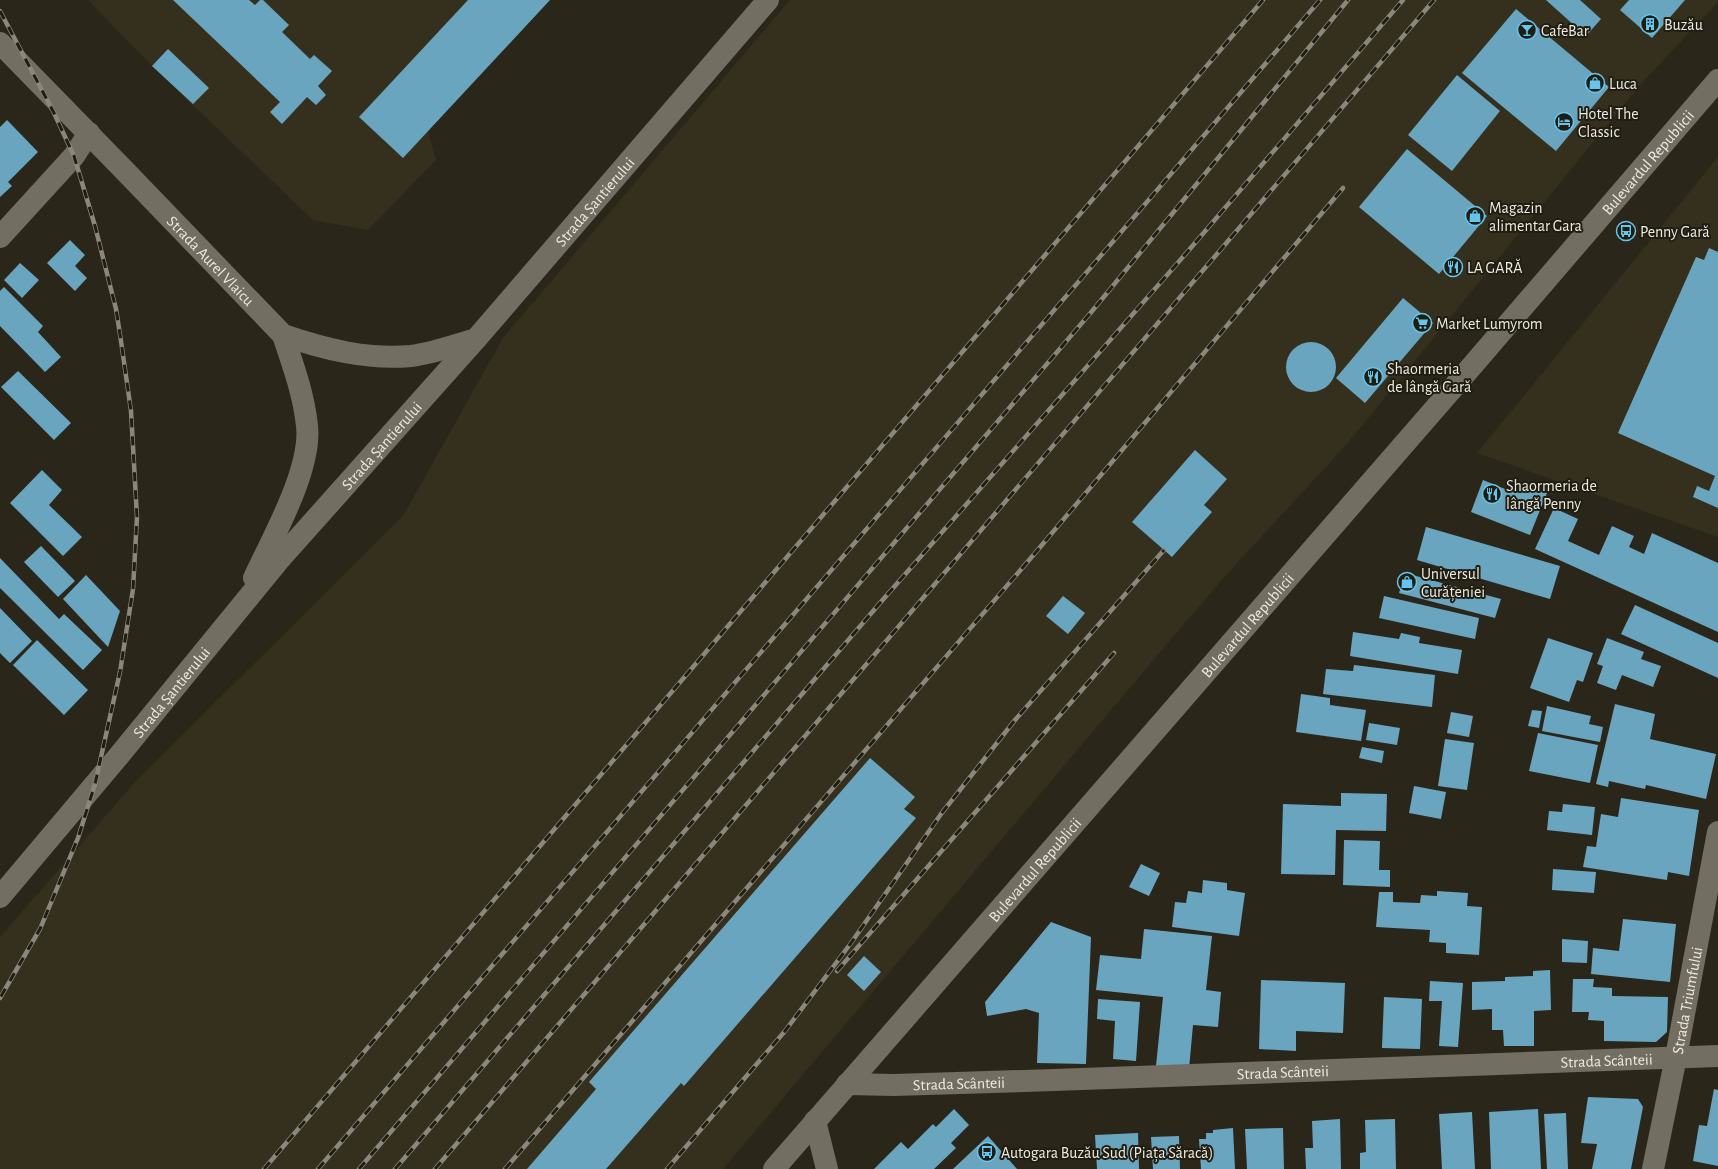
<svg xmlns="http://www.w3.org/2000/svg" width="1718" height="1169" font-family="'Alegreya Sans',sans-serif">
	<rect width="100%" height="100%" fill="#2a261a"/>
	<!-- built -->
	<path fill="#35301e" d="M 88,0 L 550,0 L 428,131 L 436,160 L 368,230 L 313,220 L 152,66 Z
		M 790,0 L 1718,0 L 1718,2 L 1639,86 L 1347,444 L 1227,574 L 1172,638 L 723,1169 L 0,1169 L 0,937 L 136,781 L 403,516 L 503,338 Z
		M 1718,157 L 1718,537 L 1477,453 L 1536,381 Z"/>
	<!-- building -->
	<path fill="#6aa5c0" d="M 173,0 L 249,0 L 255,5 L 260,0 L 263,0 L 289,25 L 282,32 L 310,59 L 314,55 L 332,71 L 318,86 L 326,95 L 316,105 L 307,97 L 282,124 L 270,112 L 280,102 Z
		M 468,0 L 550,0 L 403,158 L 359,117 Z
		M 1546,0 L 1580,0 L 1601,19 L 1586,36 Z
		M 1629,0 L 1685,0 L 1652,38 L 1620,10 Z
		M 1516,9 L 1609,87 L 1556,151 L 1462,73 Z
		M 168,49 L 209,88 L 193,104 L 152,66 Z
		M 1457,75 L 1500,111 L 1452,171 L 1408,135 Z
		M 7,120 L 38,152 L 8,182 L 12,186 L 0,197 L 0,127 Z
		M 1407,149 L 1487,216 L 1439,274 L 1359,207 Z
		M 70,240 L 85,255 L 75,266 L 87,278 L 75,291 L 47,263 Z
		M 1709,248 L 1718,252 L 1718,508 L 1693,497 L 1697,486 L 1709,491 L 1715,476 L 1618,433 L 1696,257 L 1704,260 Z
		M 20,263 L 39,280 L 22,298 L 4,280 Z
		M 4,287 L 43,326 L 38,332 L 61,357 L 45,372 L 0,326 L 0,291 Z
		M 1403,298 L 1433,323 L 1365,403 L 1336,378 Z
		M1286 367a25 25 0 1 1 50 0a25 25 0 1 1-50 0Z
		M 18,371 L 71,423 L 54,440 L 1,387 Z
		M 1195,450 L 1227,479 L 1204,505 L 1212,512 L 1172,557 L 1132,522 Z
		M 42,470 L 62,490 L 49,505 L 82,537 L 63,556 L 10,503 Z
		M 1483,480 L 1510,491 L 1514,481 L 1547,493 L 1530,535 L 1471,512 Z
		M 1554,508 L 1578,519 L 1568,541 L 1599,555 L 1612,526 L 1634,536 L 1629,547 L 1644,554 L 1652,533 L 1718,563 L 1718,632 L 1535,549 Z
		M 1426,527 L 1560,566 L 1550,599 L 1417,560 Z
		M 41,546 L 75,581 L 58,597 L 24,562 Z
		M 0,558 L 59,619 L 64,614 L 102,650 L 83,670 L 0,588 Z
		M 1405,573 L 1501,599 L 1495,618 L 1399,593 Z
		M 86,575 L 120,611 L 108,647 L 63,599 Z
		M 1063,596 L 1085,613 L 1068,634 L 1046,616 Z
		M 1384,596 L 1479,618 L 1475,639 L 1379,618 Z
		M 1635,605 L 1718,643 L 1718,678 L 1621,634 Z
		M 0,608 L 32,641 L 10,663 L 0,653 Z
		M 1353,632 L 1399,639 L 1401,633 L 1420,637 L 1419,643 L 1462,650 L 1458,674 L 1350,656 Z
		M 1548,638 L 1593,653 L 1583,682 L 1577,680 L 1569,702 L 1530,688 Z
		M 1607,638 L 1644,652 L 1641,659 L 1661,666 L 1653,687 L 1622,675 L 1616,690 L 1597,683 L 1603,666 L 1597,664 Z
		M 37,640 L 88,690 L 64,715 L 13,665 Z
		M 1354,665 L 1435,675 L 1432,707 L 1323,694 L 1326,669 L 1353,671 Z
		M 1301,694 L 1330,698 L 1330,705 L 1366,710 L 1361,741 L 1296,732 Z
		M 1615,704 L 1655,714 L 1650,739 L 1716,754 L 1706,799 L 1646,785 L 1645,789 L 1609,781 L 1608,787 L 1596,784 Z
		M 1547,706 L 1591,716 L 1589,724 L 1603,727 L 1600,742 L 1542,731 Z
		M 1532,710 L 1542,711 L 1539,728 L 1528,726 Z
		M 1451,712 L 1473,716 L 1469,737 L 1447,733 Z
		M 1369,723 L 1400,728 L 1397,745 L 1366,740 Z
		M 1538,733 L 1598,745 L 1590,783 L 1529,771 Z
		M 1445,739 L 1474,743 L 1467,790 L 1438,786 Z
		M 1362,747 L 1384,751 L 1382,763 L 1359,758 Z
		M 870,758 L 915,797 L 904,809 L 916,818 L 684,1086 L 681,1083 L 606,1169 L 527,1169 L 596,1089 L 589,1082 Z
		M 1414,786 L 1446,792 L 1441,819 L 1409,813 Z
		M 1341,793 L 1387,794 L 1386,831 L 1336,830 L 1335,875 L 1281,874 L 1283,804 L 1341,806 Z
		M 1621,798 L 1699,810 L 1689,876 L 1668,872 L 1667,880 L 1583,867 L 1587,846 L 1596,847 L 1601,814 L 1618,817 Z
		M 1563,804 L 1595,807 L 1592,835 L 1547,830 L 1549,811 L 1562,812 Z
		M 1344,840 L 1380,841 L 1379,870 L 1390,870 L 1390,887 L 1343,885 Z
		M 1141,864 L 1160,873 L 1149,896 L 1129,887 Z
		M 1553,869 L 1596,872 L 1594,893 L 1552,890 Z
		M 1203,880 L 1227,883 L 1227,890 L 1245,893 L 1239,936 L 1172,927 L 1175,902 L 1186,903 L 1188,891 L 1202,893 Z
		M 1437,891 L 1468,893 L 1467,906 L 1482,907 L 1479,955 L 1446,953 L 1446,943 L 1429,942 L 1430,930 L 1376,927 L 1379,892 L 1393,892 L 1393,902 L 1420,903 L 1421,895 L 1437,896 Z
		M 1623,919 L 1676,924 L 1670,982 L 1591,974 L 1593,948 L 1619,951 Z
		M 1051,922 L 1091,937 L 1086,1064 L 1037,1063 L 1039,1013 L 1026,1009 L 987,1016 L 985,1002 Z
		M 1144,929 L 1212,936 L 1206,990 L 1221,992 L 1218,1027 L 1193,1025 L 1189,1069 L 1156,1066 L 1163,997 L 1096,990 L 1100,955 L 1141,959 Z
		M 1562,939 L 1588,941 L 1587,963 L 1562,962 Z
		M 864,956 L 881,972 L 864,991 L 847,975 Z
		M 1550,970 L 1551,1010 L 1534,1011 L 1534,1046 L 1504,1046 L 1503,1030 L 1492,1030 L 1492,1009 L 1472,1010 L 1472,982 L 1505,981 L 1505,977 L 1533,976 L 1533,971 Z
		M 1573,979 L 1594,979 L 1593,987 L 1612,988 L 1612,996 L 1668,997 L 1667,1032 L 1656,1042 L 1604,1041 L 1604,1021 L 1588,1020 L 1589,1012 L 1572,1012 Z
		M 1261,980 L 1345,983 L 1343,1033 L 1296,1031 L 1296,1051 L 1259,1049 Z
		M 1430,981 L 1463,983 L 1458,1047 L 1439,1046 L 1442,1001 L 1429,1001 Z
		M 1384,997 L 1422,999 L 1420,1049 L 1382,1048 Z
		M 1098,999 L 1140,1002 L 1136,1061 L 1113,1059 L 1115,1021 L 1097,1019 Z
		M 1714,1089 L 1718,1090 L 1718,1166 L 1693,1161 L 1699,1125 L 1707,1126 Z
		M 1588,1097 L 1638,1099 L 1643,1107 L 1631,1169 L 1592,1169 L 1597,1144 L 1581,1143 Z
		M 954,1109 L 969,1125 L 951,1143 L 956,1148 L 934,1169 L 874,1169 L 901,1142 L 908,1149 L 933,1124 L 936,1127 Z
		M 1538,1109 L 1541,1169 L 1491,1169 L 1489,1112 Z
		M 1472,1112 L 1475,1169 L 1442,1169 L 1439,1114 Z
		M 1566,1113 L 1568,1169 L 1547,1169 L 1544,1114 Z
		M 1340,1119 L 1341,1169 L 1306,1169 L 1305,1148 L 1313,1148 L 1312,1121 Z
		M 1395,1119 L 1396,1169 L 1360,1169 L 1360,1153 L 1366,1152 L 1365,1120 Z
		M 1233,1128 L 1235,1169 L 1201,1169 L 1199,1139 L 1206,1139 L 1206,1133 L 1213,1133 L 1213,1130 Z
		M 1283,1128 L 1284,1169 L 1247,1169 L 1245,1129 Z
		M 1138,1133 L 1139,1169 L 1097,1169 L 1095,1135 Z
		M 988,1136 L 1017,1169 L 953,1169 Z
		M 1179,1136 L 1180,1169 L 1153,1169 L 1151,1137 Z"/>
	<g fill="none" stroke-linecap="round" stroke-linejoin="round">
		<!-- minor -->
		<g stroke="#726e61" stroke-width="22">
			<path id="s1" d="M 0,43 L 124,170 L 283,335 C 324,349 367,360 411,356 C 434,353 455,345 476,339"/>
			<path d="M 0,237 L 74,156 L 89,133"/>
			<path d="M 254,578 C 272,539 312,469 307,426 C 304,395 293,365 283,335"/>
			<path id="s2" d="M 0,897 L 117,758 L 279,560 L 476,339 L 768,0"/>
			<path id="s3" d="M 847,1084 L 894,1085 L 1054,1080 L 1718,1056"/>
			<path d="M 815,1121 L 827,1169"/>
			<path id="s4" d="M 1653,1169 L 1676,1057 L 1718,832"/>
		</g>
		<!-- secondary -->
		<path stroke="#726e61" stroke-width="22" id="s5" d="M 774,1169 L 1472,366 L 1718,80"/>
		<!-- rail casing -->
		<g stroke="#8a877d" stroke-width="4.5">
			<path id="rail" d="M 0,11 L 54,113 L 74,156 L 95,226 L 116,309 L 121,341 L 131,411 L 137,517 L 133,589 L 120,672 L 95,784 L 78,838 L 40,929 L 0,998
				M 837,971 L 1114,653
				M 264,1169 L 1263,0
				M 318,1169 L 1320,0
				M 359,1169 L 1093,310 L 1348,0
				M 395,1169 L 880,603 L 1189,250 L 1403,0
				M 435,1169 L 1434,0
				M 505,1169 L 1036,552 L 1343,188
				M 667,1169 L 785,1031 L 851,943 L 941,814 L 1015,720 L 1164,550"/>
		</g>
		<!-- rail -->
		<use href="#rail" stroke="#201d11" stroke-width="3" stroke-dasharray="9" stroke-linecap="butt"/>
	</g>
	<!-- icons -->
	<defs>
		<g id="building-ring" transform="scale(1)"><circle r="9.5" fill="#201d11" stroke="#65c5ef" stroke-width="1.5"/><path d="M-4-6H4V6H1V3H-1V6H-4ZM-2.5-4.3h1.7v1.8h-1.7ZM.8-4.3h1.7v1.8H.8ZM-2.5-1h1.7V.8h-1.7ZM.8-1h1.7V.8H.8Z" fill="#65c5ef"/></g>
		<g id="bar-ring" transform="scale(1)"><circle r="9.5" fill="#201d11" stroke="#65c5ef" stroke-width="1.5"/><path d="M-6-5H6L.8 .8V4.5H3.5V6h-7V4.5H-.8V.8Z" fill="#65c5ef"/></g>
		<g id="shop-ring" transform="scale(1)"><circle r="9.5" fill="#201d11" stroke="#65c5ef" stroke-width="1.5"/><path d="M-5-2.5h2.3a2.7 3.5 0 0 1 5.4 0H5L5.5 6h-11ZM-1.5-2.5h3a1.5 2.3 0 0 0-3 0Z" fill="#65c5ef"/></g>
		<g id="hotel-ring" transform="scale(1)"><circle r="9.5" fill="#201d11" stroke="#65c5ef" stroke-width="1.5"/><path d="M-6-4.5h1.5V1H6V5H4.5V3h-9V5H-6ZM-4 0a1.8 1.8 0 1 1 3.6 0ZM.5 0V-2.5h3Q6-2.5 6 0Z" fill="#65c5ef"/></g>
		<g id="bus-ring" transform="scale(1)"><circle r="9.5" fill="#201d11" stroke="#65c5ef" stroke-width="1.5"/><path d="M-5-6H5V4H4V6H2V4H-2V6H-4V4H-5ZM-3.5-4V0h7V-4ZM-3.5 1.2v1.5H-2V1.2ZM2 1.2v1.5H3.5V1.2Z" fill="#65c5ef"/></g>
		<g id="restaurant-ring" transform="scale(1)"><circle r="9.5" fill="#201d11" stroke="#65c5ef" stroke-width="1.5"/><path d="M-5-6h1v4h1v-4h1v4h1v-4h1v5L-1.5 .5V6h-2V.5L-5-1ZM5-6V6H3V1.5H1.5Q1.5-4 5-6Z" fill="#65c5ef"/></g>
		<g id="supermarket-ring" transform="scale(1)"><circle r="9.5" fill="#201d11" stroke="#65c5ef" stroke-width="1.5"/><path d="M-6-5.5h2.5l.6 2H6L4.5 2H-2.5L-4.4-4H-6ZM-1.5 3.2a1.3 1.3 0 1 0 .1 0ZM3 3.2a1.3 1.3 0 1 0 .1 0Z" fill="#65c5ef"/></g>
	</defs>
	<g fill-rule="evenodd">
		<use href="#building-ring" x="1650" y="24"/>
		<use href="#bar-ring" x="1527" y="30"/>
		<use href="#shop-ring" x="1595" y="83"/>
		<use href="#hotel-ring" x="1564" y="122"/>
		<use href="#shop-ring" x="1475" y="216"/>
		<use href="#bus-ring" x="1626" y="231"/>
		<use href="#restaurant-ring" x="1453" y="267"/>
		<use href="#supermarket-ring" x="1422" y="323"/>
		<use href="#restaurant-ring" x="1373" y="377"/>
		<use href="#restaurant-ring" x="1492" y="494"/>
		<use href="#shop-ring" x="1407" y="582"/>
		<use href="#bus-ring" x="987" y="1152"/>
	</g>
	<g text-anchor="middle" stroke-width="4" stroke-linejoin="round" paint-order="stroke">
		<!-- poi labels -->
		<g font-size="16" fill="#eceae2" stroke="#201d11" text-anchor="start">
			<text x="1664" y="30">Buzău</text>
			<text x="1541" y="36">CafeBar</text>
			<text x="1609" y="89">Luca</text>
			<text x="1578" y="119">Hotel The<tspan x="1578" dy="18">Classic</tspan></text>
			<text x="1489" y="213">Magazin<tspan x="1489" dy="18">alimentar Gara</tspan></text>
			<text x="1640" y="237">Penny Gară</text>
			<text x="1467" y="273">LA GARĂ</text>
			<text x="1436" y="329">Market Lumyrom</text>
			<text x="1387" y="374">Shaormeria<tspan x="1387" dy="18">de lângă Gară</tspan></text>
			<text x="1506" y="491">Shaormeria de<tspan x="1506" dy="18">lângă Penny</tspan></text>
			<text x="1421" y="579">Universul<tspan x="1421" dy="18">Curățeniei</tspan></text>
			<text x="1001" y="1158">Autogara Buzău Sud (Piața Săracă)</text>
		</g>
		<!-- street labels -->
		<g font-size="16" fill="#eceae2" stroke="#201d11">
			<text dy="6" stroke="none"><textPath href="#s5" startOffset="1333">Bulevardul Republicii</textPath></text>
			<text dy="6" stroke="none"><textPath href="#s2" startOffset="915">Strada Șantierului</textPath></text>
			<text dy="6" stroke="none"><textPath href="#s1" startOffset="303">Strada Aurel Vlaicu</textPath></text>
			<text dy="6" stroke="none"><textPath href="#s2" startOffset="591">Strada Șantierului</textPath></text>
			<text dy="6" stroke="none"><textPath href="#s5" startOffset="721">Bulevardul Republicii</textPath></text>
			<text dy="6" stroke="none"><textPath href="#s2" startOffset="267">Strada Șantierului</textPath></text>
			<text dy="6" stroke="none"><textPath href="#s5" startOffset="397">Bulevardul Republicii</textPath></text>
			<text dy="6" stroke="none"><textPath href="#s4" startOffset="172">Strada Triumfului</textPath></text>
			<text dy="6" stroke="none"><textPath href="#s3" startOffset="760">Strada Scânteii</textPath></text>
			<text dy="6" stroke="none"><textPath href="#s3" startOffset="436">Strada Scânteii</textPath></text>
			<text dy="6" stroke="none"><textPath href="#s3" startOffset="112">Strada Scânteii</textPath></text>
		</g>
	</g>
</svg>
